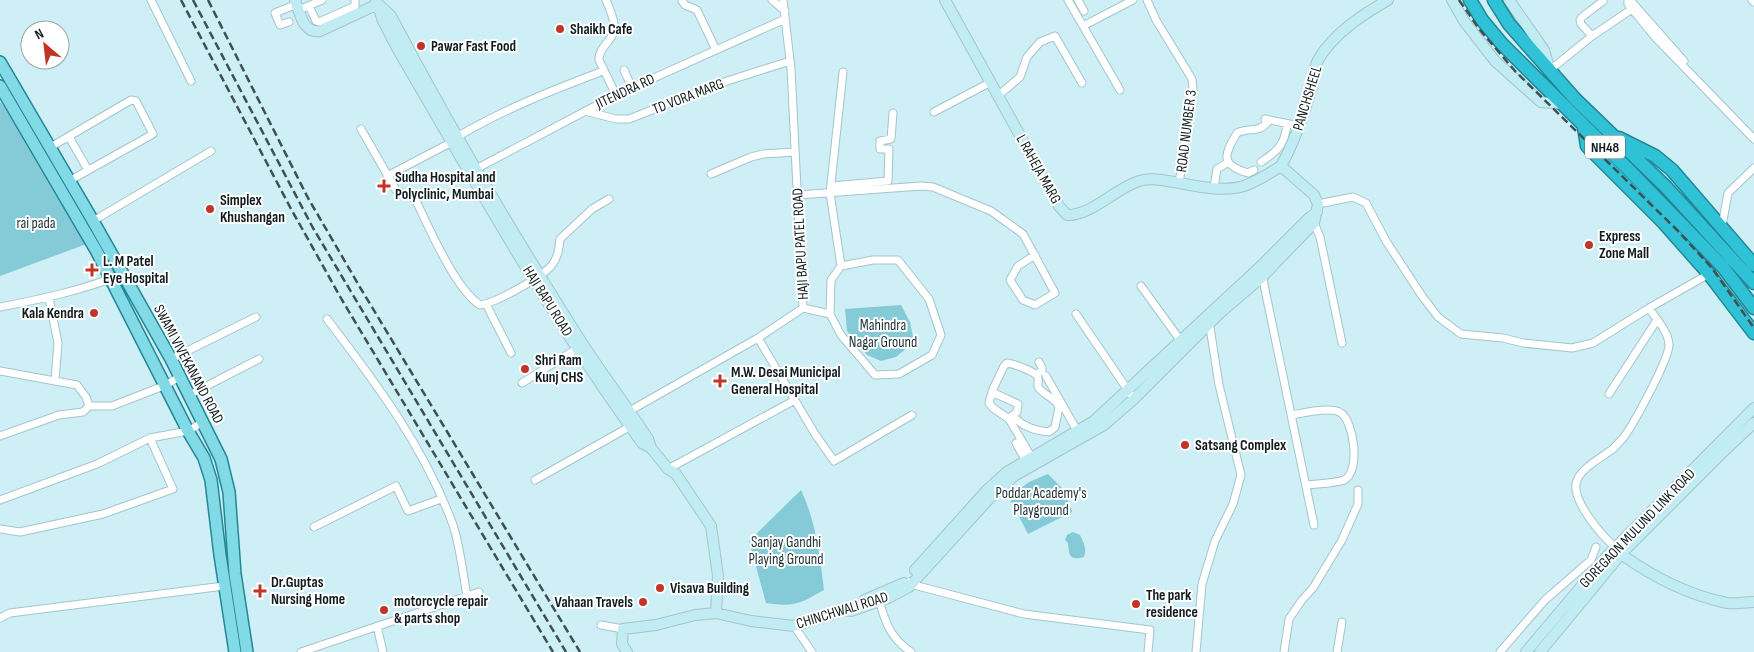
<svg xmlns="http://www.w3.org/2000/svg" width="1754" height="652" font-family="'Sofia Sans Condensed',sans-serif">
	<rect width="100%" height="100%" fill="#cdeff5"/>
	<!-- green -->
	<path fill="#85cbd7" d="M 0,101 L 92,242 L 0,276 Z
		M 901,305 L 910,322 L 914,342 L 896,357 L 881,361 L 867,355 L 847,331 L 845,309 Z
		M 1048,474 L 1064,490 L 1072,512 L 1028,534 L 1009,497 L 1029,482 Z
		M 801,490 C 816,522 820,556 824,590 C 800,604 793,607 766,603 L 749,541 Z
		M 1073,532 L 1080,535 C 1084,543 1087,549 1084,557 C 1069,561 1069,555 1068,543 L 1065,540 L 1067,535 Z"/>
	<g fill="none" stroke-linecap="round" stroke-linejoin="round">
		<!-- street casing -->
		<g stroke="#a4c5cb" stroke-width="9">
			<path id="street" d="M 151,0 L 191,81
				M 606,0 C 609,7 613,16 614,24 C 617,39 598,46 599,60 L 616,95
				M 772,0 L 785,11
				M 1068,0 L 1120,90
				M 1078,0 L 1084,11
				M 1147,0 L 1156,20 L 1192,79 L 1193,89 L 1179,183
				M 1628,0 L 1628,4 L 1632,9 L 1655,37 L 1754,139
				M 1630,0 L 1684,61
				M 1752,0 L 1754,2
				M 682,1 L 685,5 L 697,10 L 716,50
				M 1603,1 L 1582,17 L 1580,20 L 1581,24 L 1592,36 L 1635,7
				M 309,6 L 316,21 L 319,22 L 355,6 L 355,0
				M 299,10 L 322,0
				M 289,22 L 280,25 L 275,13 L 297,4
				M 1083,26 L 1133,0
				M 624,70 L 632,88
				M 1550,70 L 1592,36
				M 999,95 L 1020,77 L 1027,57 L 1040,42 L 1055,36 L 1082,83
				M 585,111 L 616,119 L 629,119 L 721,83 L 790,61
				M 934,112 L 991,82
				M 1265,119 L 1299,126
				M 361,129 L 396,190 C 404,194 410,194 416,201 C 431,231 454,287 480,305 C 496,303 542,277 552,265 C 558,257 559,249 560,239 L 592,209 L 609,199
				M 69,137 L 88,170
				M 457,137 C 504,109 553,90 603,71
				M 49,148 L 131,100 L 136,101 L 153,134 L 69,181
				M 1261,162 C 1278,151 1285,144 1287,124
				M 1254,170 L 1248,173 C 1221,165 1223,156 1237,133 C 1251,126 1259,135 1269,120
				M 472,171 L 616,95 L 785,19
				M 711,174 L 751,157 L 763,154 L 795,152
				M 387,176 L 452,142
				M 832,186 L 888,181 L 889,149 L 880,149 L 880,141 L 891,139 L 893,113
				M 1214,187 L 1217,169 L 1227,163
				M 798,195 L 921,186 L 933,187 L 991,211 L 1023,234 L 1055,293 L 1035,305 L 1023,300 L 1010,280 L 1018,266 L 1035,255
				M 1318,204 L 1353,197 L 1366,203 L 1386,241 L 1422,296 L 1438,317 L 1461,334 L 1503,338 L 1523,343 L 1572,348 L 1593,343 L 1649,308 L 1709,274
				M 1311,220 L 1314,223 L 1320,237 L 1342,343
				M 93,221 L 211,151
				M 1722,226 L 1728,193 L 1754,168
				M 873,260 L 898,260 L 929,299 L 941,335 L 932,355 L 899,374 L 875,375 L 841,335 L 830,314 L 831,280 L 841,266 Z
				M 841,266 L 830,193 L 843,72
				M 1262,275 L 1314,525
				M 1141,286 L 1183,344
				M 49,298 L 58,343 L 55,380
				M 486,304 L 511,353
				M 0,307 C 42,299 83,290 123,274
				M 803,308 L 830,314
				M 1076,314 L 1134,399
				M 327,319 C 376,383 425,448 453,525 C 460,546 463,574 467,596
				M 758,338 L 815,434 L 834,461 L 912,415
				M 171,359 L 256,317
				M 0,371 L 77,385 L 86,397 L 89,406
				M 1037,374 L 1042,371 L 1042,368 L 1039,362
				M 1046,376 L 1079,434
				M 522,383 L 581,346
				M 992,392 L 1018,404 L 1017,412 L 1009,418
				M 1609,394 L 1657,320
				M 189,395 L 259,359
				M 626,413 L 758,338 L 803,308 L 791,69 L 783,0
				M 1292,415 C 1303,413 1332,406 1341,413 C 1354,422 1361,472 1344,480 C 1337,483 1315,484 1306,485
				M 1016,419 C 1024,427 1038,431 1049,432 L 1055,427 L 1059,407 C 1055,397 1044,396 1038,387 C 1037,383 1040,379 1037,376 C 1034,371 1014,364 1007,363 L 1004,366 L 993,389 L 989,403 L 993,408 L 1009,419 L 1033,460
				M 0,436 L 59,415 L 83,412 L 89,406 L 112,406 L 166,385 L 179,377
				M 1016,443 L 1028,465
				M 668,469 L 795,400
				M 535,480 L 631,426
				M 0,500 L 97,464 L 150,438 L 188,431 L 203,422
				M 314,527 L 396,486 L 408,511 L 441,499
				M 0,529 L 20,532 L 103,514 L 173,489 L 150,438
				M 1615,547 C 1602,536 1573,502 1576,484 C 1578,469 1603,457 1614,448 C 1617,444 1621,441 1624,437 C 1634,423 1670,358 1669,344 C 1668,331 1656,319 1649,308
				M 909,582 L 914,585 L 1024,614 L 1150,630 L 1148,652
				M 878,597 C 885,621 889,637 911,652
				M 0,618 L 10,613 L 224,586
				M 601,625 L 623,629
				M 377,626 L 383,652
				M 794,626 L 812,652
				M 301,652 L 479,592
				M 1196,652 L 1202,584 L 1215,541 L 1233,504 L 1241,475 L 1219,385 L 1209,321
				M 1284,652 L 1289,619 L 1302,600 L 1313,588 L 1342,540 L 1358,504 L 1358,490
				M 1337,652 L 1342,622
				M 1500,652 L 1545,600 L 1591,560 L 1596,547"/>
		</g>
		<!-- secondary casing -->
		<g stroke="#a4c5cb" stroke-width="12">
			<path id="secondary" d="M 295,0 C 300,13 303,34 320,31 L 378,4
				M 376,0 L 383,21 L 397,48 C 475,182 551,318 642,443 L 651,448 L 648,439 C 627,407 603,375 582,343 C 514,236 450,128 391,16 L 378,4
				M 945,0 L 1059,206 L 1067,215 C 1091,216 1116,188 1139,181 C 1153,177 1167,181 1180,183 C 1200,187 1225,192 1244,186 C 1258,181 1270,173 1281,166
				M 1452,0 L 1464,21 L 1495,61 L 1541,102 L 1563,104
				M 1509,0 L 1544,50 L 1549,67
				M 1281,166 C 1295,141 1304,114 1312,86 C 1314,78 1314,68 1318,60 C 1334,33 1362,15 1388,0
				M 651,448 L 668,469 L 676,474 L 711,526 L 718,576 L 716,613
				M 1621,554 C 1653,577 1688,595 1727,603 C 1735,604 1745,602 1754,602
				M 915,570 L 987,490 L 1007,472 L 1094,421 L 1260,267 L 1309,218 L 1317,212
				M 864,600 L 904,583
				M 627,652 L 622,644 L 623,629 L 656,625 L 695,615 L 716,613 L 751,621 L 794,626 L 844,610 L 851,611 L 888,598 L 909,587 L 988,500 L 1014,476 L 1104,425 L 1134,399 L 1220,313 L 1262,277 L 1314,223 L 1318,204 L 1314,195 L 1281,166
				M 1526,652 L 1607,556 L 1754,408
				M 1540,652 L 1621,554 L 1725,450 L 1754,423"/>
		</g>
		<!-- primary casing -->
		<g stroke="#248796" stroke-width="14">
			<path id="primary" d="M 0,62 L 93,221 L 171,359 L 221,459 L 229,492 L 235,574 L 247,652
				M 0,86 L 97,252 L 188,431 L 204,458 L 211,480 L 220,555 L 235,652"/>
		</g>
		<!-- highway casing -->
		<g stroke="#248796" stroke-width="15">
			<path id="highway" d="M 1470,0 L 1482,20 L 1502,44 L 1630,171 L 1723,267 L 1754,308
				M 1494,0 L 1509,24 L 1575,99 L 1666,187 L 1754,283
				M 1584,127 L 1587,146 L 1663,222 L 1709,274 L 1754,333
				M 1619,138 L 1655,156 L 1672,170 L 1754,265"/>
		</g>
		<!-- street -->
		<use href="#street" stroke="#fff" stroke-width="7"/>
		<!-- secondary -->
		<use href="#secondary" stroke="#c1ecf3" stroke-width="10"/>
		<!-- primary -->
		<use href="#primary" stroke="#82dae6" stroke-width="11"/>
		<!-- highway -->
		<use href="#highway" stroke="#2fc1d6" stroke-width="12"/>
		<!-- rail -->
		<path stroke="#3f5053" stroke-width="2.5" stroke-dasharray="8 4" stroke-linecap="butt" d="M 181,0 L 290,207 L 342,300 L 553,652
			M 193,0 L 313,228 L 566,652
			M 208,0 L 308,198 L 361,289 L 580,652
			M 1459,0 L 1480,30 L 1515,71 L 1677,230 L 1712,268 L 1754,328"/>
	</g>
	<!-- markers -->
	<g fill="#c23526" stroke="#fff" stroke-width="2">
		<circle cx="560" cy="29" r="5"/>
		<circle cx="421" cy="46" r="5"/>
		<path d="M381.5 178.5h5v5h5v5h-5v5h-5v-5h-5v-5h5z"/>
		<circle cx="210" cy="209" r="5"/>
		<circle cx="1589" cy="245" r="5"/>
		<path d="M89.5 262.5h5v5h5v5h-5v5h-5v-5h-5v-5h5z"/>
		<circle cx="94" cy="313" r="5"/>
		<circle cx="525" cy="369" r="5"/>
		<path d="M717.5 373.5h5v5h5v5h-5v5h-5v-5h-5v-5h5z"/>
		<circle cx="1185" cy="445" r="5"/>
		<circle cx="660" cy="588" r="5"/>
		<path d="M257.5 583.5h5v5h5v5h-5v5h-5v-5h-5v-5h5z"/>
		<circle cx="643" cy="602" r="5"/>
		<circle cx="1136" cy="604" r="5"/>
		<circle cx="384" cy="610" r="5"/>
	</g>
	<g text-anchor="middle" stroke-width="4" stroke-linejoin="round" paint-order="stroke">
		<!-- shield labels -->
		<rect fill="#fff" stroke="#586062" stroke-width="1" x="1585" y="135.5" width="40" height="23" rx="4"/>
		<g font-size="14" font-weight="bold" fill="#101c1e">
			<text x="1605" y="152">NH48</text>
		</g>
		<!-- poi labels -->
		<g font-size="15" font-weight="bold" fill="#101c1e" stroke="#fff" text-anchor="start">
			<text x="570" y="34">Shaikh Cafe</text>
			<text x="431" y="51">Pawar Fast Food</text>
			<text x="395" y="182">Sudha Hospital and<tspan x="395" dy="17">Polyclinic, Mumbai</tspan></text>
			<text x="220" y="205">Simplex<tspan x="220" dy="17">Khushangan</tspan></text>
			<text x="1599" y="241">Express<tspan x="1599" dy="17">Zone Mall</tspan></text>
			<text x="103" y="266">L. M Patel<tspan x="103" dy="17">Eye Hospital</tspan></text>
			<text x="84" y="318" text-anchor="end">Kala Kendra</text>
			<text x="535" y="365">Shri Ram<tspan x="535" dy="17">Kunj CHS</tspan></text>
			<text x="731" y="377">M.W. Desai Municipal<tspan x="731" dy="17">General Hospital</tspan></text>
			<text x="1195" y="450">Satsang Complex</text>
			<text x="271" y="587">Dr.Guptas<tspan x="271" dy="17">Nursing Home</tspan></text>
			<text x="670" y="593">Visava Building</text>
			<text x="1146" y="600">The park<tspan x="1146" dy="17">residence</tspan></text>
			<text x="394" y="606">motorcycle repair<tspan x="394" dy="17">&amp; parts shop</tspan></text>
			<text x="633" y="607" text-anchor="end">Vahaan Travels</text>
		</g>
		<!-- street labels -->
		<g font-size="15" fill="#101c1e" stroke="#fff">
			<text transform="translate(625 91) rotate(-25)" y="5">JITENDRA RD</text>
			<text transform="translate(688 96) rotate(-21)" y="5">TD VORA MARG</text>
			<text transform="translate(1307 98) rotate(-73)" y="5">PANCHSHEEL</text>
			<text transform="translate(1186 131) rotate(-83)" y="5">ROAD NUMBER 3</text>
			<text transform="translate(1039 169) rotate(61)" y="5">L RAHEJA MARG</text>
			<text transform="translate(800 244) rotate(-93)" y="5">HAJI BAPU PATEL ROAD</text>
			<text transform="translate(548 301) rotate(58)" y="5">HAJI BAPU ROAD</text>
			<text transform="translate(189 364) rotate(62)" y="5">SWAMI VIVEKANAND ROAD</text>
			<text transform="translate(1637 528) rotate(-46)" y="5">GOREGAON MULUND LINK ROAD</text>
			<text transform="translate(842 610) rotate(-17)" y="5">CHINCHWALI ROAD</text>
		</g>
		<!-- park labels -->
		<g font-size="15" fill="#1c3135" stroke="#fff">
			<text x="36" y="228">rai pada</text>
			<text x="883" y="330">Mahindra<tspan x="883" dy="17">Nagar Ground</tspan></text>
			<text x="1041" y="498">Poddar Academy's<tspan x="1041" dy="17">Playground</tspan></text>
			<text x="786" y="547">Sanjay Gandhi<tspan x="786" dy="17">Playing Ground</tspan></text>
		</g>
	</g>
	<!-- north arrow -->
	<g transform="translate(45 45) rotate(332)"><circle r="24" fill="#ffffff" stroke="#9fa4a5"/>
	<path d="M0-4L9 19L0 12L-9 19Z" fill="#c23526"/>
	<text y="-8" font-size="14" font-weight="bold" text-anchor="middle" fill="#101c1e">N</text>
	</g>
</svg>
